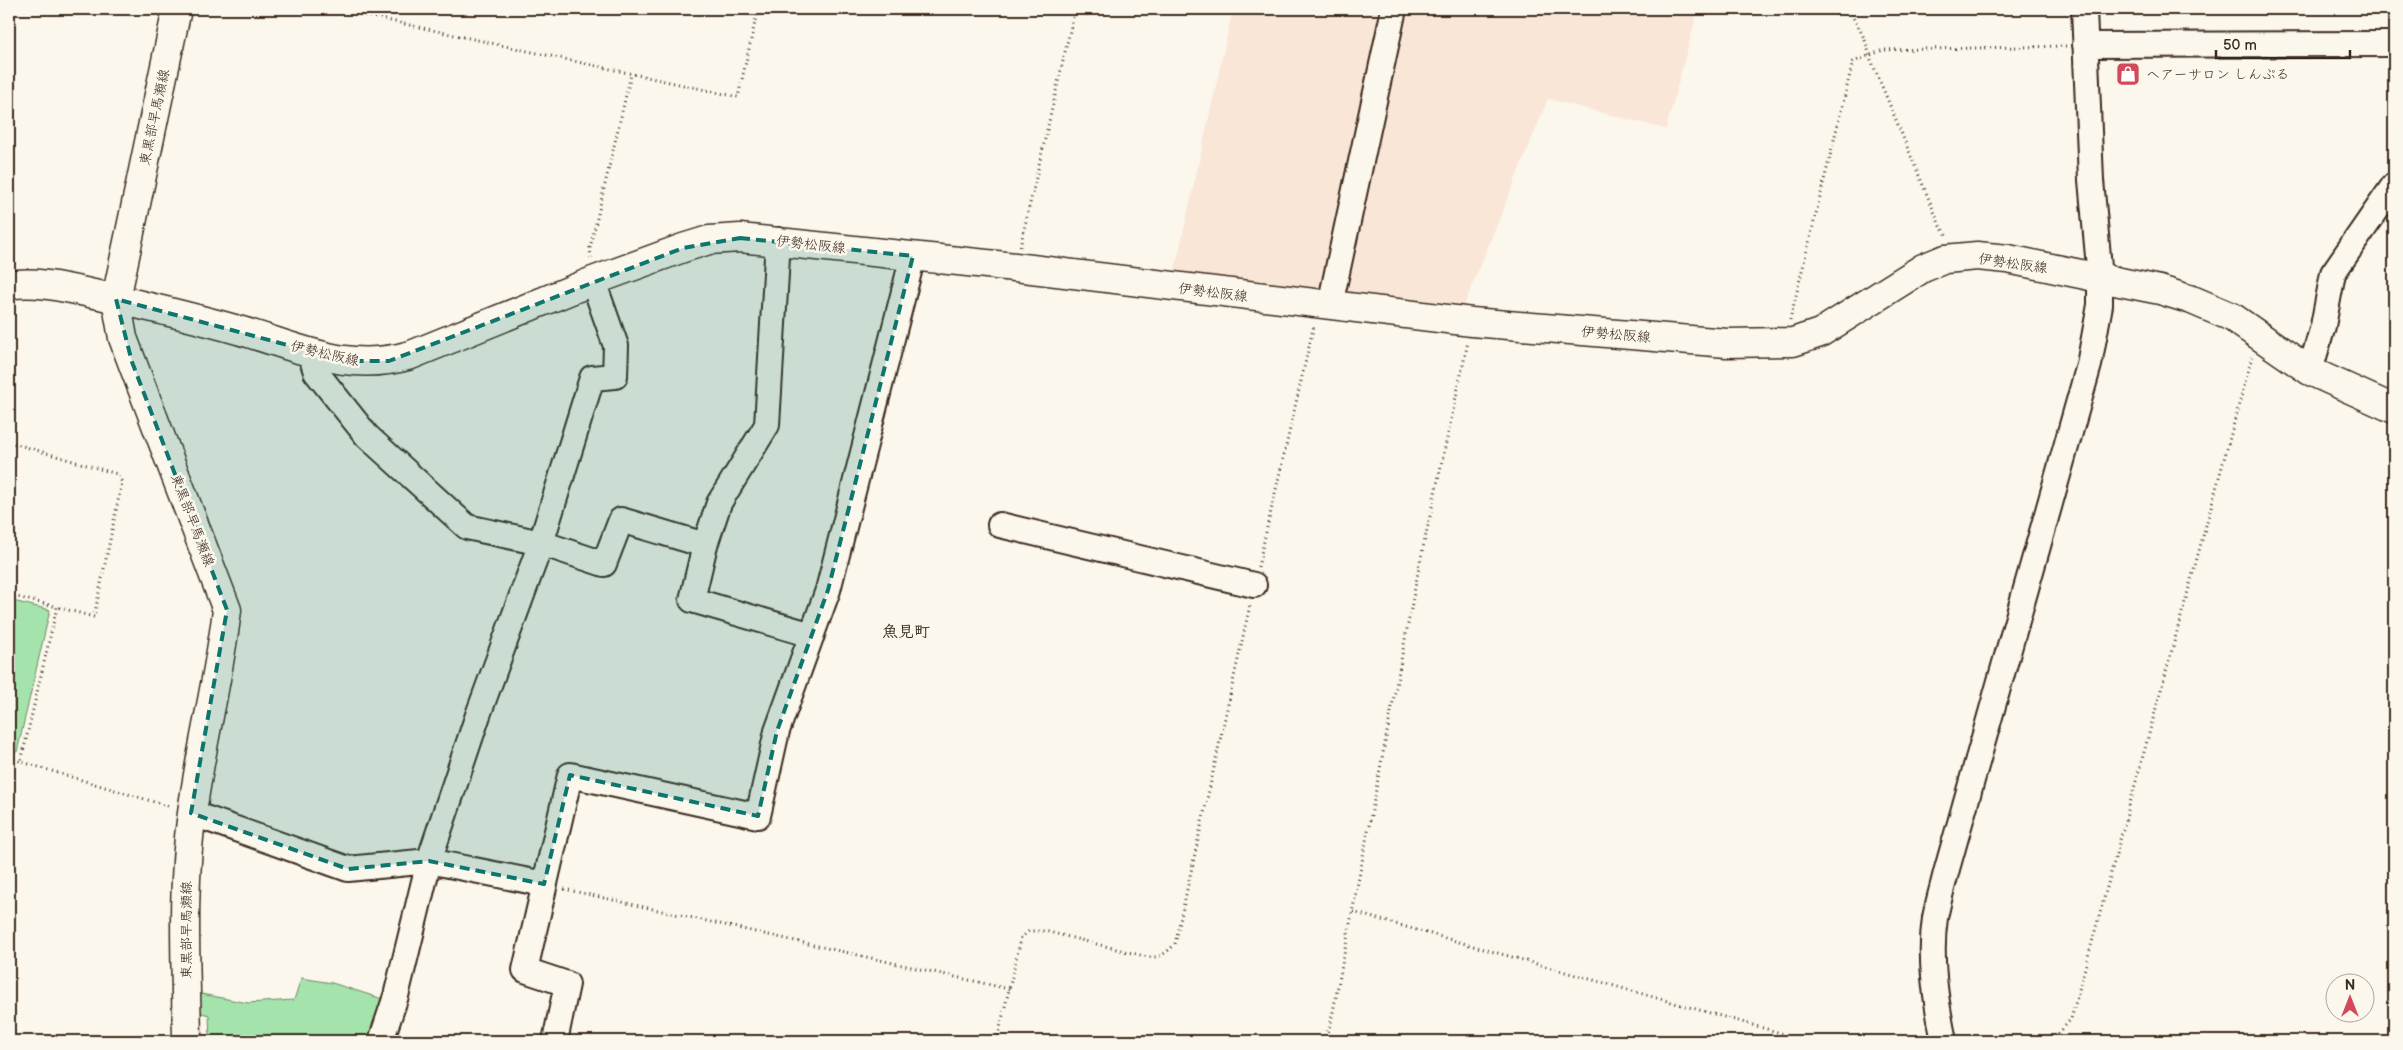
<svg xmlns="http://www.w3.org/2000/svg" width="2403" height="1050" font-family="'Balsamiq Sans','Klee One',sans-serif">
	<rect width="100%" height="100%" fill="#fbf7ec"/>
	<filter id="ink" filterUnits="userSpaceOnUse"><feTurbulence type="fractalNoise" baseFrequency=".02" numOctaves="2"/><feDisplacementMap in="SourceGraphic" scale="10" xChannelSelector="R" yChannelSelector="G"/><feConvolveMatrix kernelMatrix="1 2 1 2 8 2 1 2 1" color-interpolation-filters="sRGB"/></filter>
	<g filter="url(#ink)">
		<!-- built -->
		<path fill="#f9e6d7" d="M 1233,9 L 1369,9 L 1385,12 L 1386,9 L 1698,9 L 1666,129 L 1548,99 L 1463,308 L 1174,274 Z"/>
		<!-- green -->
		<path fill="#a4e3ac" stroke="#708665" d="M 9,600 L 50,610 L 17,752 L 9,749 Z
			M 301,978 L 332,983 L 389,1001 L 376,1041 L 210,1041 L 209,1015 L 195,1011 L 196,993 L 248,1003 L 294,1000 Z"/>
		<g fill="none" stroke-linecap="round" stroke-linejoin="round">
			<!-- minor casing -->
			<g stroke="#3b2a1e" stroke-width="28">
				<path id="minor" d="M 2085,45 L 2394,44
					M 1330,305 L 1394,9
					M 310,353 L 316,372 L 367,436 L 467,527 L 541,543 L 604,564 L 621,520 L 705,545 L 719,503 L 767,425 L 778,240
					M 2310,371 L 2323,326 L 2333,273 L 2394,185
					M 1000,525 L 1254,585
					M 705,545 L 692,600 L 812,635
					M 191,813 L 348,869 L 429,861 L 544,884
					M 381,1041 L 396,996 L 429,861 L 478,715 L 541,543 L 592,378 L 615,376 L 616,346 L 593,281
					M 555,1041 L 567,984 L 525,970 L 570,775 L 758,816 L 777,731 L 828,590 L 913,256
					M 1944,1041 C 1936,1002 1929,958 1935,918 C 1938,902 1943,885 1947,869 L 2089,365 L 2100,305 L 2100,278 L 2091,180 L 2084,9"/>
			</g>
			<!-- major casing -->
			<g stroke="#3b2a1e" stroke-width="31">
				<path id="major" d="M 177,9 L 116,299 L 123,338 L 132,362 L 227,610 C 219,678 201,745 192,813 C 181,888 186,965 187,1041
					M 9,285 C 38,280 70,289 99,295 C 145,306 192,317 238,330 C 299,347 346,374 411,355 L 593,281 L 683,248 L 709,240 L 740,238 L 1015,267 L 1472,322 L 1727,343 L 1793,342 L 1820,333 L 1923,268 L 1945,259 L 1977,256 L 2008,259 L 2100,278 L 2160,290 L 2192,300 L 2232,317 L 2310,371 L 2394,409"/>
			</g>
			<!-- path -->
			<path stroke="#3b2a1e" stroke-width="3" stroke-dasharray="1 4" stroke-linecap="butt" d="M 336,9 L 738,97 L 758,9
				M 1849,9 C 1856,25 1867,38 1869,55 L 1940,226 L 1948,237
				M 1020,247 L 1075,9
				M 591,258 L 590,248 L 631,74
				M 1790,320 L 1853,62 L 1883,50 L 2066,46
				M 9,442 L 117,474 L 122,482 L 94,617 L 57,607
				M 1258,567 L 1314,325
				M 9,595 L 57,607 L 21,761
				M 9,758 L 171,807
				M 564,889 L 1009,989
				M 1353,912 L 1809,1041
				M 997,1041 L 1021,938 L 1029,931 L 1045,931 L 1148,957 C 1161,958 1166,953 1175,944 L 1250,605
				M 1324,1041 L 1331,1022 L 1420,562 L 1468,342
				M 2052,1041 L 2071,1019 L 2252,357"/>
			<!-- minor -->
			<use href="#minor" stroke="#fbf7ec" stroke-width="24"/>
			<!-- major -->
			<use href="#major" stroke="#fbf7ec" stroke-width="28"/>
		</g>
	</g>
	<!-- marked area -->
	<path fill="#0f766e" fill-opacity="0.2" stroke="#0f766e" stroke-width="4" stroke-dasharray="10 6" stroke-linejoin="round" d="M 740,238 L 913,256 L 828,590 L 777,731 L 758,816 L 570,775 L 544,884 L 429,861 L 348,869 L 191,813 L 227,610 L 132,362 L 116,299 L 347,361 L 389,361 L 683,248 Z"/>
	<!-- icons -->
	<defs>
		<g id="shop-square" transform="scale(1.25)"><rect x="-9" y="-9" width="18" height="18" rx="4" fill="#d1495b" stroke="#fbf7ec"/><path d="M-5-2.5h2.3a2.7 3.5 0 0 1 5.4 0H5L5.5 6h-11ZM-1.5-2.5h3a1.5 2.3 0 0 0-3 0Z" fill="#fff"/></g>
	</defs>
	<g fill-rule="evenodd">
		<use href="#shop-square" x="2128" y="74"/>
	</g>
	<g text-anchor="middle" stroke-width="5" stroke-linejoin="round" paint-order="stroke">
		<!-- poi labels -->
		<g font-size="14" fill="#3b2a1e" stroke="#fbf7ec" text-anchor="start">
			<text x="2146" y="79">ヘアーサロン しんぷる</text>
		</g>
		<!-- street labels -->
		<g font-size="14" fill="#3b2a1e" stroke="#fbf7ec">
			<text transform="translate(154 117) rotate(-78)" y="5">東黒部早馬瀬線</text>
			<text transform="translate(811 244) rotate(6)" y="5">伊勢松阪線</text>
			<text transform="translate(2013 263) rotate(8)" y="5">伊勢松阪線</text>
			<text transform="translate(1213 292) rotate(7)" y="5">伊勢松阪線</text>
			<text transform="translate(1616 334) rotate(5)" y="5">伊勢松阪線</text>
			<text transform="translate(325 353) rotate(13)" y="5">伊勢松阪線</text>
			<text transform="translate(193 520) rotate(69)" y="5">東黒部早馬瀬線</text>
			<text transform="translate(186 930) rotate(-90)" y="5">東黒部早馬瀬線</text>
		</g>
		<!-- quarter labels -->
		<g font-size="16" font-weight="bold" fill="#3b2a1e" stroke="#fbf7ec">
			<text x="906" y="637">魚見町</text>
		</g>
	</g>
	<!-- margin -->
	<rect width="2403" height="1050" fill="none" stroke="#fbf7ec" stroke-width="30"/>
	<rect x="15" y="15" width="2373" height="1020" fill="none" stroke="#3b2a1e" stroke-width="2" filter="url(#ink)"/>
	<!-- north arrow -->
	<g transform="translate(2350 998)"><circle r="24" fill="#fbf7ec" stroke="#aea59a"/>
	<path d="M0-4L9 19L0 12L-9 19Z" fill="#d1495b"/>
	<text y="-8" font-size="14" font-weight="bold" text-anchor="middle" fill="#3b2a1e">N</text>
	</g>
	<!-- scale -->
	<path d="M2216 50v8h134v-8" fill="none" stroke="#3b2a1e" stroke-width="2.5"/>
	<text x="2223" y="50" font-size="15" fill="#3b2a1e" stroke="#fbf7ec" stroke-width="4" paint-order="stroke">50 m</text>
</svg>
